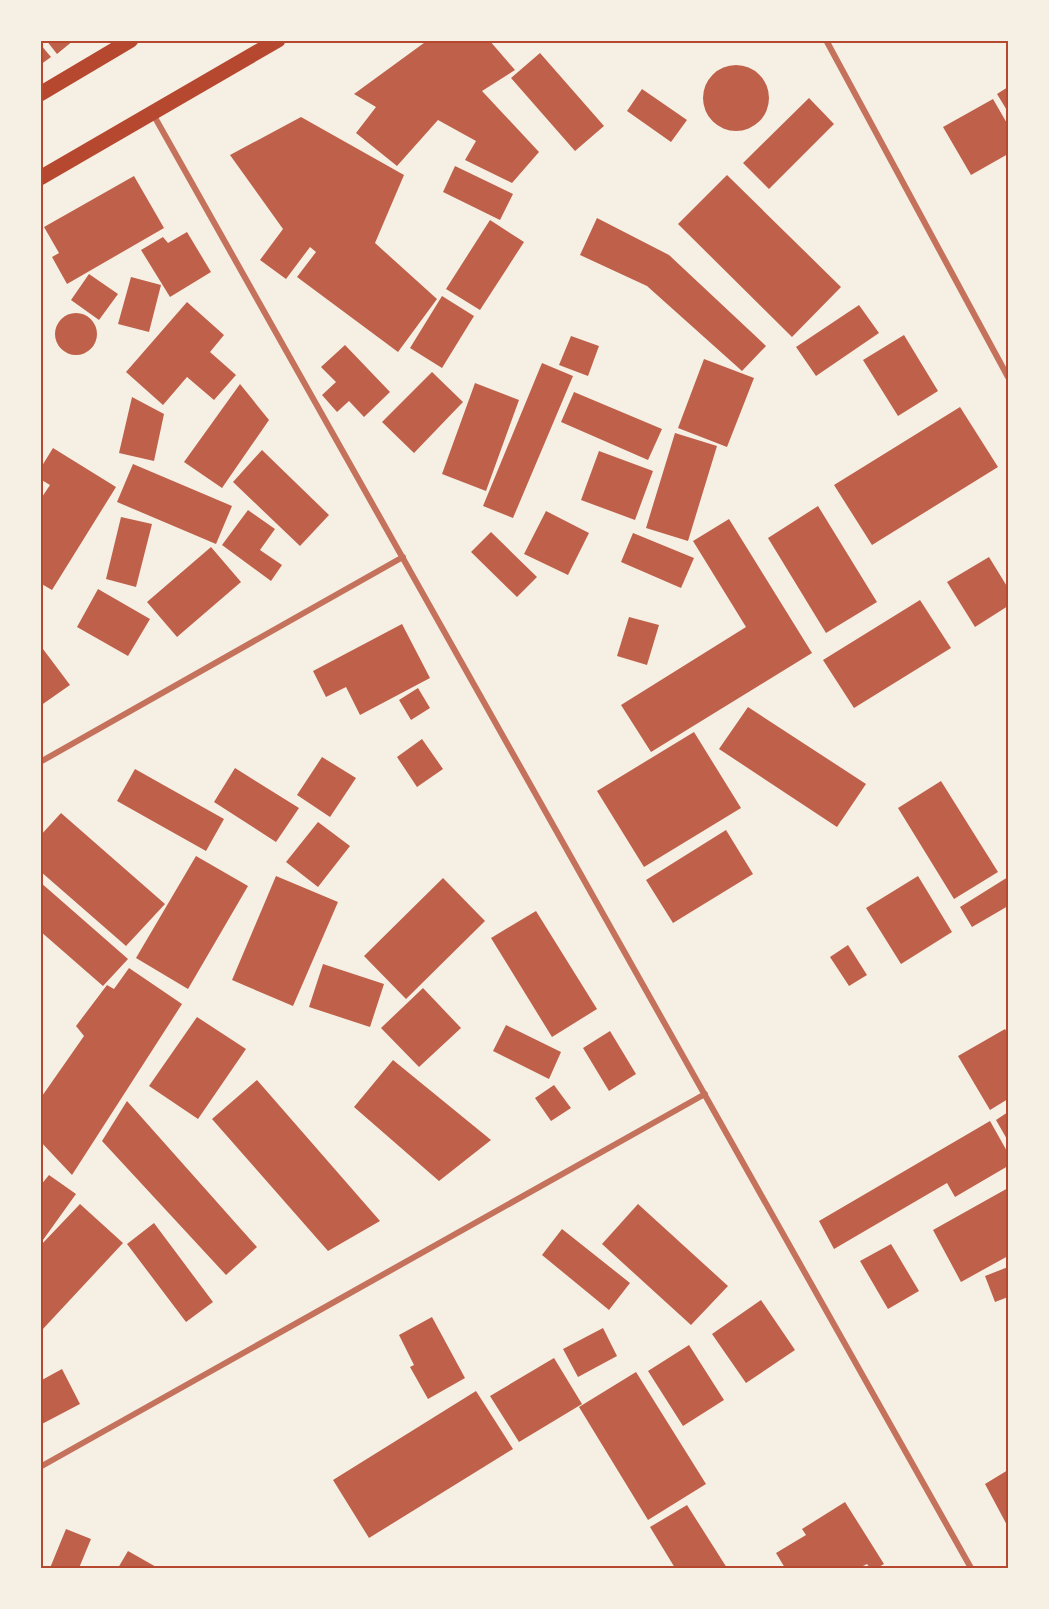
<svg xmlns="http://www.w3.org/2000/svg" width="1049" height="1609" font-family="Figtree,sans-serif">
	<rect width="100%" height="100%" fill="#f6efe4"/>
	<!-- building -->
	<path fill="#bf614a" d="M 46,40 L 74,40 L 57,54 Z
		M 428,40 L 489,40 L 515,70 L 482,91 L 539,152 L 512,183 L 465,160 L 476,141 L 438,120 L 397,166 L 356,133 L 376,107 L 354,94 Z
		M 40,44 L 51,57 L 40,65 Z
		M 540,53 L 604,126 L 575,151 L 511,78 Z
		M703 98a33 33 0 1 1 66 0a33 33 0 1 1-66 0Z
		M 1008,87 L 1008,112 L 997,94 Z
		M 642,89 L 687,120 L 671,142 L 627,111 Z
		M 809,98 L 834,124 L 769,189 L 743,163 Z
		M 993,99 L 1008,125 L 1008,154 L 971,175 L 943,127 Z
		M 301,117 L 404,175 L 375,243 L 437,299 L 398,352 L 297,277 L 316,252 L 310,247 L 286,279 L 260,260 L 283,229 L 230,155 Z
		M 455,166 L 513,194 L 500,220 L 443,192 Z
		M 727,175 L 841,287 L 792,337 L 678,224 Z
		M 134,176 L 164,228 L 67,284 L 52,257 L 59,253 L 44,227 Z
		M 597,218 L 669,255 L 766,346 L 742,371 L 647,286 L 580,255 Z
		M 490,220 L 524,242 L 480,310 L 446,289 Z
		M 187,232 L 211,272 L 170,297 L 141,250 L 163,237 L 168,243 Z
		M 89,274 L 118,294 L 99,320 L 71,300 Z
		M 131,277 L 161,285 L 149,332 L 118,324 Z
		M 442,296 L 474,316 L 442,368 L 410,348 Z
		M 187,302 L 224,335 L 210,352 L 236,375 L 214,400 L 187,377 L 163,405 L 126,372 Z
		M 859,305 L 879,333 L 816,376 L 796,347 Z
		M55 334a21 21 0 1 1 42 0a21 21 0 1 1-42 0Z
		M 904,335 L 938,391 L 898,416 L 863,360 Z
		M 571,336 L 599,346 L 588,376 L 559,365 Z
		M 345,345 L 390,392 L 364,417 L 349,401 L 337,412 L 322,395 L 336,382 L 321,367 Z
		M 704,359 L 754,378 L 727,447 L 678,428 Z
		M 542,363 L 573,376 L 513,518 L 483,506 Z
		M 432,372 L 463,402 L 414,453 L 382,422 Z
		M 475,383 L 519,400 L 486,491 L 442,474 Z
		M 240,384 L 269,420 L 222,488 L 184,462 Z
		M 574,392 L 662,429 L 648,460 L 561,422 Z
		M 132,397 L 164,414 L 154,461 L 119,453 Z
		M 960,407 L 998,467 L 872,545 L 834,485 Z
		M 675,433 L 717,446 L 688,541 L 646,528 Z
		M 53,448 L 116,487 L 52,590 L 40,583 L 40,500 L 50,485 L 40,479 L 40,469 Z
		M 262,450 L 329,515 L 300,546 L 233,482 Z
		M 599,451 L 653,471 L 635,520 L 581,500 Z
		M 133,464 L 232,506 L 216,544 L 117,502 Z
		M 818,506 L 877,602 L 826,633 L 768,538 Z
		M 248,510 L 275,529 L 260,550 L 282,565 L 271,581 L 222,545 Z
		M 546,511 L 589,533 L 568,575 L 524,554 Z
		M 121,517 L 152,524 L 136,587 L 106,579 Z
		M 729,519 L 812,653 L 651,752 L 621,705 L 746,627 L 693,541 Z
		M 491,532 L 537,577 L 517,597 L 471,552 Z
		M 633,533 L 694,558 L 681,588 L 621,562 Z
		M 211,547 L 241,582 L 177,637 L 147,602 Z
		M 989,557 L 1008,588 L 1008,606 L 975,627 L 947,582 Z
		M 98,589 L 150,619 L 128,656 L 77,627 Z
		M 920,600 L 951,648 L 854,708 L 823,660 Z
		M 629,617 L 659,625 L 647,665 L 617,656 Z
		M 402,624 L 430,678 L 360,715 L 346,687 L 326,697 L 313,671 Z
		M 40,645 L 70,685 L 40,706 Z
		M 418,688 L 430,708 L 411,720 L 399,700 Z
		M 748,707 L 866,784 L 837,827 L 719,749 Z
		M 694,732 L 741,808 L 644,867 L 597,791 Z
		M 422,739 L 443,769 L 417,787 L 397,757 Z
		M 322,757 L 356,778 L 330,817 L 297,795 Z
		M 235,768 L 299,808 L 276,842 L 214,802 Z
		M 135,769 L 224,819 L 206,851 L 117,801 Z
		M 941,781 L 998,872 L 954,899 L 898,808 Z
		M 61,813 L 165,904 L 126,946 L 40,871 L 40,836 Z
		M 318,822 L 350,846 L 318,887 L 286,862 Z
		M 726,830 L 753,874 L 673,923 L 646,880 Z
		M 196,856 L 248,886 L 188,989 L 136,958 Z
		M 276,876 L 338,902 L 293,1006 L 232,980 Z
		M 918,876 L 952,932 L 901,964 L 866,908 Z
		M 1008,877 L 1008,906 L 972,927 L 960,907 Z
		M 443,878 L 485,921 L 406,999 L 364,956 Z
		M 40,882 L 128,959 L 103,986 L 40,931 Z
		M 536,911 L 597,1009 L 552,1037 L 491,938 Z
		M 848,945 L 867,975 L 849,986 L 830,957 Z
		M 323,964 L 384,984 L 370,1027 L 309,1007 Z
		M 129,968 L 182,1004 L 72,1175 L 40,1141 L 40,1099 L 84,1036 L 76,1026 L 107,985 L 114,989 Z
		M 423,988 L 461,1028 L 419,1067 L 381,1028 Z
		M 197,1017 L 246,1049 L 198,1119 L 149,1086 Z
		M 506,1025 L 561,1052 L 549,1079 L 493,1051 Z
		M 1005,1029 L 1008,1034 L 1008,1099 L 990,1110 L 958,1056 Z
		M 610,1031 L 636,1074 L 609,1091 L 583,1048 Z
		M 393,1060 L 491,1140 L 439,1181 L 354,1107 Z
		M 257,1080 L 380,1221 L 328,1251 L 212,1119 Z
		M 554,1085 L 571,1108 L 551,1121 L 535,1098 Z
		M 127,1101 L 257,1247 L 226,1275 L 102,1141 Z
		M 1008,1112 L 1008,1141 L 996,1120 Z
		M 990,1121 L 1008,1153 L 1008,1166 L 955,1197 L 947,1183 L 834,1249 L 819,1221 Z
		M 49,1175 L 76,1194 L 43,1240 L 40,1238 L 40,1186 Z
		M 1008,1188 L 1008,1256 L 961,1282 L 933,1230 Z
		M 80,1204 L 123,1243 L 42,1330 L 40,1329 L 40,1246 Z
		M 638,1204 L 728,1286 L 691,1325 L 602,1244 Z
		M 154,1223 L 213,1302 L 186,1322 L 127,1244 Z
		M 562,1229 L 630,1283 L 609,1310 L 542,1255 Z
		M 891,1244 L 919,1291 L 888,1309 L 860,1261 Z
		M 1008,1267 L 1008,1297 L 995,1302 L 985,1276 Z
		M 761,1300 L 795,1350 L 746,1383 L 712,1334 Z
		M 432,1317 L 465,1378 L 428,1399 L 410,1367 L 414,1365 L 399,1335 Z
		M 603,1328 L 617,1356 L 578,1377 L 563,1349 Z
		M 689,1345 L 724,1400 L 683,1426 L 648,1371 Z
		M 554,1358 L 582,1404 L 519,1442 L 490,1396 Z
		M 62,1369 L 80,1404 L 40,1425 L 40,1381 Z
		M 636,1372 L 706,1484 L 648,1520 L 579,1407 Z
		M 476,1391 L 513,1449 L 369,1538 L 333,1480 Z
		M 1008,1470 L 1008,1527 L 985,1484 Z
		M 845,1502 L 884,1564 L 877,1568 L 870,1568 L 867,1564 L 859,1568 L 785,1568 L 776,1553 L 806,1535 L 802,1529 Z
		M 687,1505 L 727,1568 L 675,1568 L 650,1527 Z
		M 66,1529 L 91,1539 L 79,1568 L 50,1568 Z
		M 128,1551 L 158,1568 L 118,1568 Z"/>
	<g fill="none" stroke-linecap="round" stroke-linejoin="round">
		<!-- minor -->
		<path stroke="#c5725c" stroke-width="6" d="M 826,40 L 1008,377
			M 153,114 L 971,1568
			M 40,762 L 403,557
			M 40,1467 L 705,1094"/>
		<!-- primary -->
		<path stroke="#b5482f" stroke-width="15" d="M 40,94 L 131,40
			M 40,178 L 278,40"/>
	</g>
	<!-- border -->
	<rect width="1049" height="1609" fill="none" stroke="#f6efe4" stroke-width="84"/>
	<rect x="42" y="42" width="965" height="1525" fill="none" stroke="#b5482f" stroke-width="2"/>
</svg>
